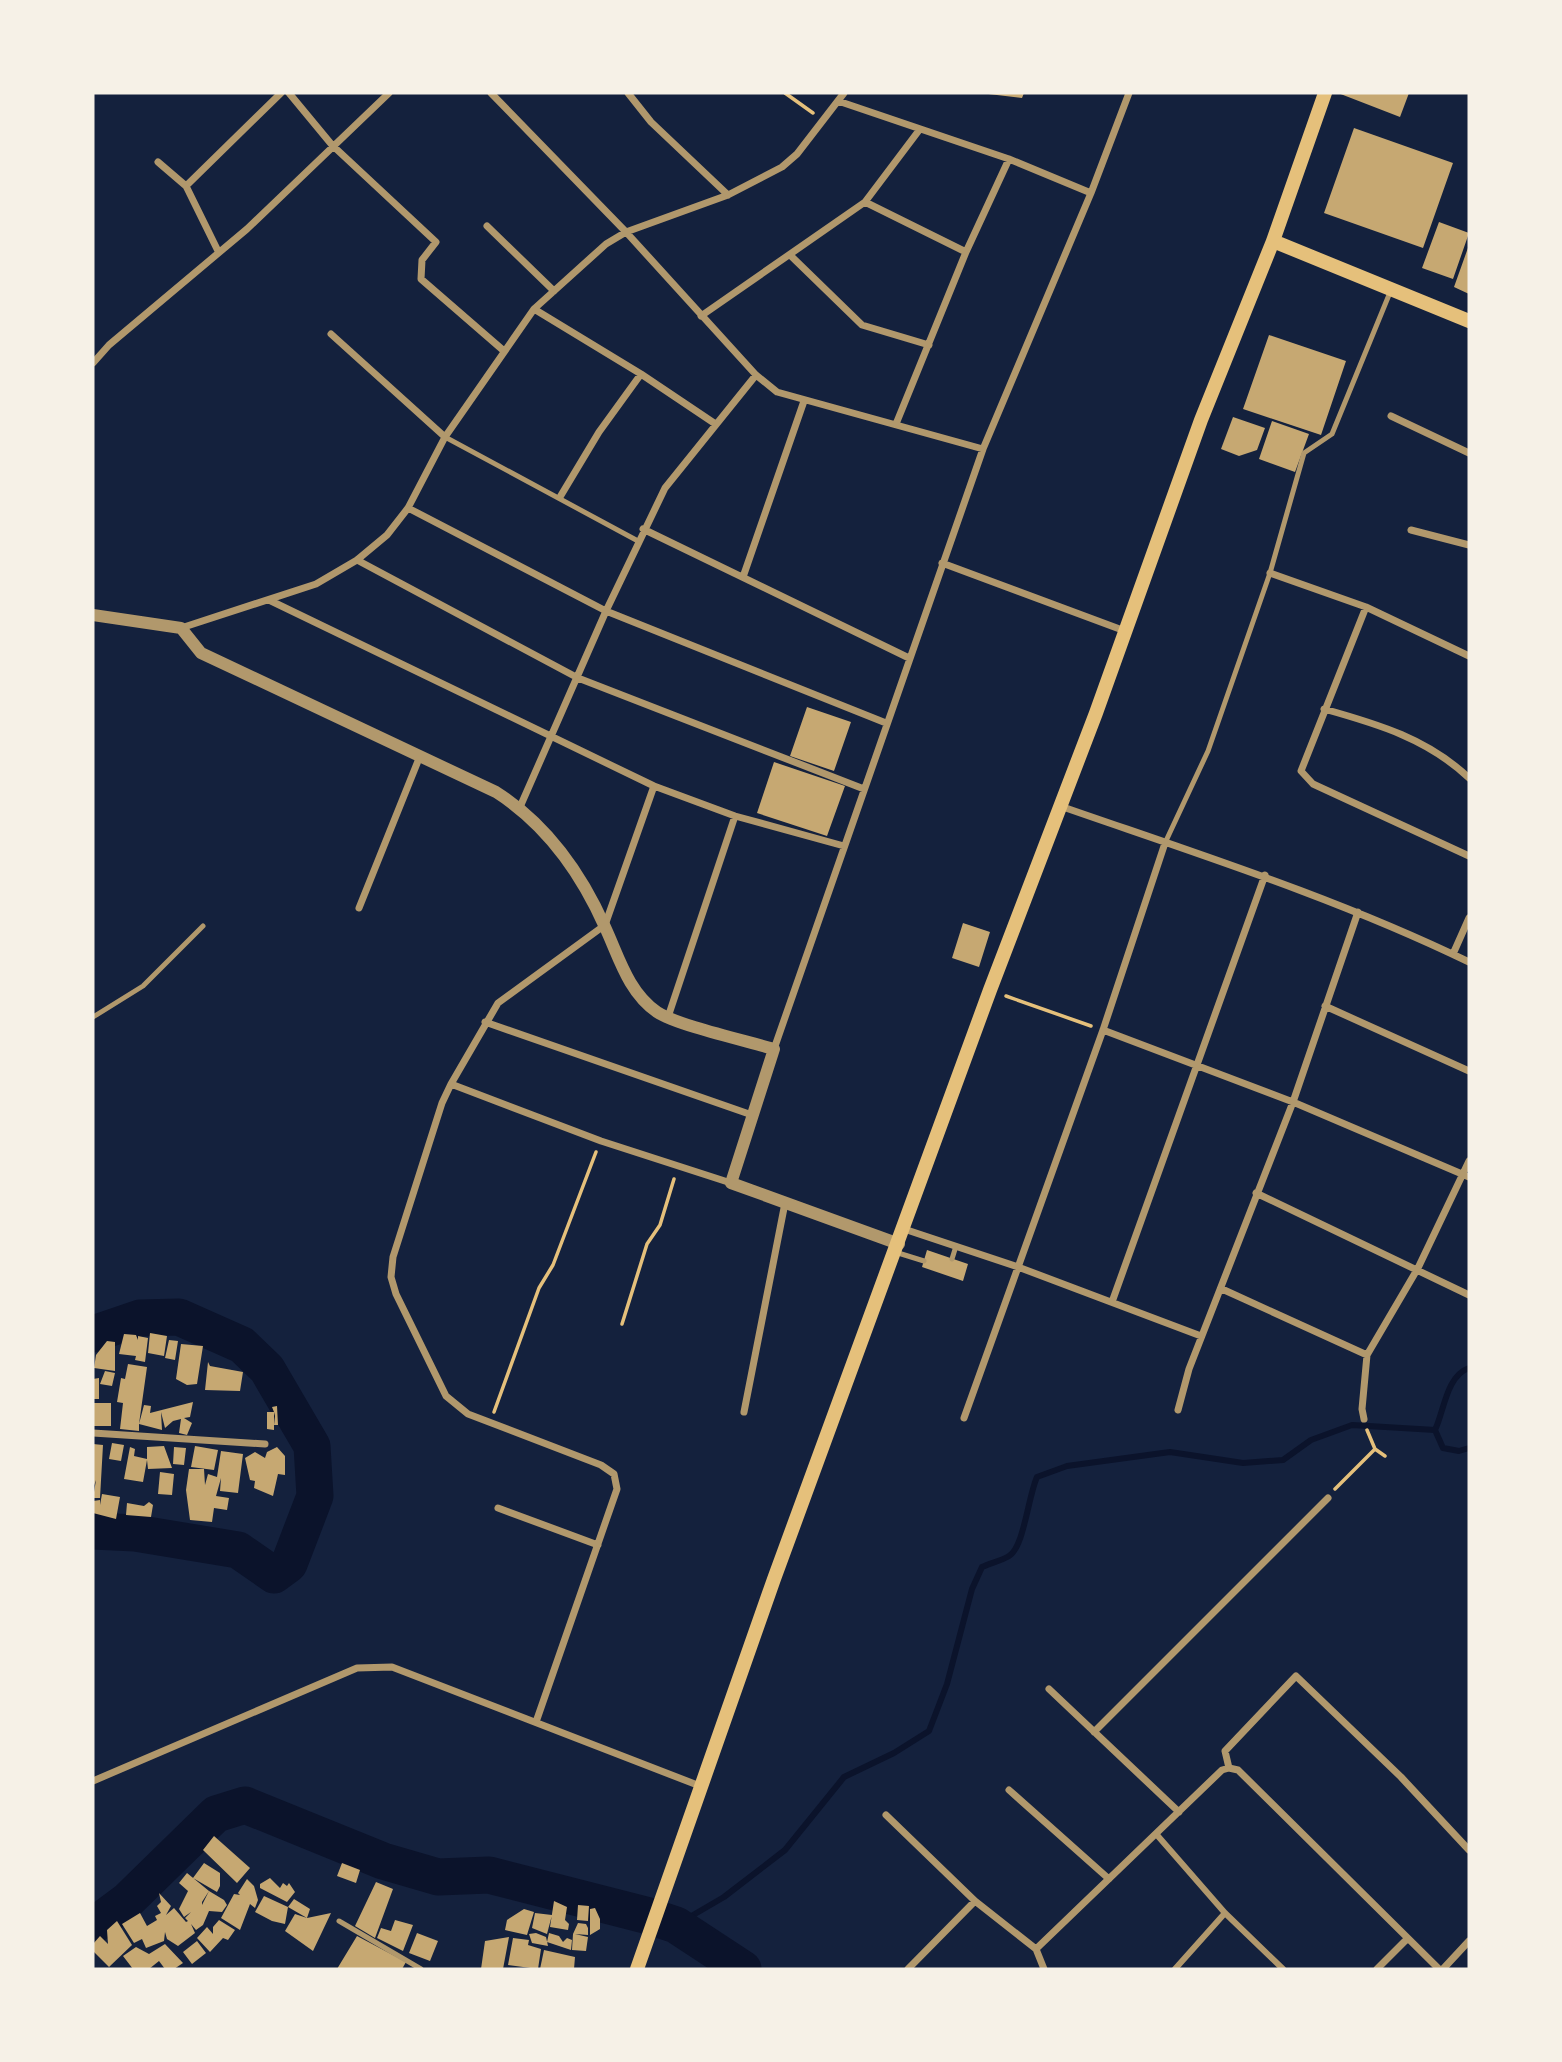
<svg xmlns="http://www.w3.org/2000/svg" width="1562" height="2062" font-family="'Crimson Pro',serif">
	<rect width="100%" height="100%" fill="#14213d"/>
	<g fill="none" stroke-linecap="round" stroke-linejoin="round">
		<!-- stream -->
		<path stroke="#0b132b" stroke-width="6" d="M 1469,1368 C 1446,1376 1444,1412 1435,1430 L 1443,1448 L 1459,1451 L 1469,1448
			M 676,1925 L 724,1897 L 785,1850 L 844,1777 L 894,1753 L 929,1731 L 947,1684 L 972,1589 L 982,1567 C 990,1563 1001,1561 1009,1556 C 1024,1547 1028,1497 1037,1477 L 1067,1466 L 1170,1452 L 1243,1463 L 1283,1460 L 1311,1440 L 1352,1425 L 1435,1430"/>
		<!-- river -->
		<path stroke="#0b132b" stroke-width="37" d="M 93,1334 L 140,1318 L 179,1317 L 242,1345 L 267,1369 L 312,1446 L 315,1496 L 289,1564 L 274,1575 L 238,1550 L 135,1533 L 93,1531
			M 93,1926 L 128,1900 L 216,1814 L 245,1805 L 383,1861 L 438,1877 L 489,1875 L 649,1916 L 676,1925 L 743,1969"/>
	</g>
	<!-- building -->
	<path fill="#c6a872" d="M 980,93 L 1024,93 L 1022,98 Z
		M 1338,93 L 1409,93 L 1400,117 Z
		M 1354,128 L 1453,163 L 1423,248 L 1324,213 Z
		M 1439,222 L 1469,233 L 1453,279 L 1422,268 Z
		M 1469,245 L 1469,294 L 1454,287 Z
		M 1269,335 L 1346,361 L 1321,435 L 1243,409 Z
		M 1233,417 L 1265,428 L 1257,450 L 1239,456 L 1221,449 Z
		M 1272,421 L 1309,434 L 1295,472 L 1259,459 Z
		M 807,707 L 851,722 L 834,771 L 790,756 Z
		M 774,762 L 845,786 L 827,836 L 757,813 Z
		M 963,923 L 990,932 L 979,967 L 952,958 Z
		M 927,1250 L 968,1264 L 963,1281 L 922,1267 Z
		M 150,1333 L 167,1336 L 164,1356 L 148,1353 Z
		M 124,1334 L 136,1335 L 138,1340 L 138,1336 L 148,1338 L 145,1362 L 135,1360 L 136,1356 L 119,1354 Z
		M 169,1340 L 178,1341 L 175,1360 L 165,1358 Z
		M 107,1341 L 115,1342 L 115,1371 L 94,1368 L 96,1355 Z
		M 181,1344 L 203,1346 L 197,1384 L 187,1385 L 176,1379 Z
		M 208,1362 L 210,1366 L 243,1372 L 240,1391 L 205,1390 Z
		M 128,1364 L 147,1367 L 139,1424 L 144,1405 L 151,1406 L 150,1413 L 193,1402 L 190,1417 L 184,1418 L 192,1423 L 187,1435 L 179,1433 L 181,1419 L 173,1421 L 165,1428 L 161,1412 L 162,1430 L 139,1424 L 139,1431 L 120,1429 L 123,1403 L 117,1402 L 121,1378 L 125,1379 Z
		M 105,1371 L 115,1373 L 112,1386 L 100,1384 Z
		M 99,1378 L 99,1399 L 93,1399 L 93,1379 Z
		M 93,1403 L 111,1403 L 111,1426 L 93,1426 Z
		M 277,1406 L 278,1425 L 274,1425 L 275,1416 L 274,1412 L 274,1430 L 267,1429 L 267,1412 L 274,1412 L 272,1407 Z
		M 112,1443 L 124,1445 L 121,1461 L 109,1459 Z
		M 93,1444 L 103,1445 L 100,1498 L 93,1498 L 96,1480 L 93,1488 Z
		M 164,1446 L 172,1468 L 148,1469 L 147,1460 L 143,1482 L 124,1479 L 130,1447 L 135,1449 L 134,1456 L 147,1459 L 147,1447 Z
		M 195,1446 L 218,1450 L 214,1470 L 191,1467 Z
		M 174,1447 L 186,1448 L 184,1465 L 173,1464 Z
		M 277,1447 L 285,1456 L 285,1475 L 278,1474 L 273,1496 L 254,1488 L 255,1481 L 250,1480 L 245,1458 L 255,1452 L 265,1458 L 267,1452 Z
		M 221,1451 L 243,1454 L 238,1493 L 220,1491 L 221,1478 L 216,1496 L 229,1498 L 227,1510 L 214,1508 L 212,1522 L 190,1520 L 186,1490 L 189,1469 L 204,1469 L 205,1485 L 208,1474 L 217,1477 Z
		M 160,1472 L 174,1474 L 172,1495 L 158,1494 Z
		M 102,1494 L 120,1497 L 116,1519 L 93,1513 L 93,1501 L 100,1500 L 100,1505 Z
		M 149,1502 L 153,1505 L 151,1517 L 126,1515 L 127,1503 L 144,1506 Z
		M 214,1836 L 250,1868 L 237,1883 L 203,1850 Z
		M 204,1863 L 220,1873 L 220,1886 L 217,1892 L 193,1878 Z
		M 342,1863 L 360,1870 L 356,1883 L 337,1876 Z
		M 187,1873 L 209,1891 L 202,1902 L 202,1905 L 209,1891 L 224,1900 L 227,1905 L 222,1912 L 209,1911 L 203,1925 L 196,1930 L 191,1924 L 195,1933 L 178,1946 L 167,1939 L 165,1932 L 164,1941 L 146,1948 L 142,1939 L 134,1943 L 122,1924 L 140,1913 L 147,1926 L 157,1920 L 155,1916 L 161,1913 L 157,1906 L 161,1902 L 159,1893 L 171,1906 L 166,1915 L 174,1908 L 186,1922 L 188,1921 L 185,1918 L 191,1912 L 184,1917 L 179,1909 L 188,1891 L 179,1883 Z
		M 270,1878 L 280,1888 L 283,1883 L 287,1886 L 289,1883 L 295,1892 L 287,1902 L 260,1888 L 260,1884 Z
		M 247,1879 L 254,1886 L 258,1900 L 255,1908 L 250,1904 L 240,1930 L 221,1918 L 234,1894 L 240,1895 L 238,1893 Z
		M 376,1882 L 393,1889 L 375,1938 L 355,1926 Z
		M 264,1896 L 288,1907 L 285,1924 L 272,1921 L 255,1912 Z
		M 294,1899 L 310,1909 L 307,1918 L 331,1913 L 313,1951 L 285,1931 L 295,1914 L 307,1918 L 288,1907 Z
		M 554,1901 L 567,1907 L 565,1920 L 569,1924 L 568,1930 L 550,1927 Z
		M 578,1905 L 589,1906 L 588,1921 L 577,1920 Z
		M 595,1908 L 600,1919 L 600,1929 L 590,1935 L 590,1909 Z
		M 524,1909 L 534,1912 L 527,1935 L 505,1930 L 507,1920 Z
		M 535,1913 L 552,1915 L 547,1934 L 532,1928 Z
		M 219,1920 L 235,1930 L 228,1940 L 223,1938 L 210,1952 L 197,1938 L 207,1927 L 213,1934 L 213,1927 Z
		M 395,1920 L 413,1925 L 403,1951 L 377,1938 L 381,1928 L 391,1931 Z
		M 117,1921 L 132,1945 L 109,1967 L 93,1951 L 93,1944 L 100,1936 L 108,1944 L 107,1930 Z
		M 578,1923 L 586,1924 L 588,1928 L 588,1935 L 575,1934 L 588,1937 L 586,1951 L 572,1950 L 573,1934 Z
		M 417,1933 L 438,1941 L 430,1961 L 409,1953 Z
		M 536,1933 L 546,1937 L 548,1946 L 532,1943 L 529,1934 Z
		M 549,1933 L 559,1936 L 563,1942 L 567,1938 L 572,1940 L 571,1950 L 547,1942 Z
		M 357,1936 L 406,1962 L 402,1969 L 337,1969 Z
		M 509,1937 L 503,1969 L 481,1969 L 485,1941 Z
		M 513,1938 L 529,1940 L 528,1945 L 541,1949 L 538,1969 L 508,1965 Z
		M 197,1941 L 206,1953 L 192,1964 L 183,1952 Z
		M 165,1944 L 183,1963 L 174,1969 L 165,1969 L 159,1961 L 149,1969 L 133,1969 L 123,1956 L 136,1947 L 149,1954 Z
		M 544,1950 L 575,1957 L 574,1969 L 540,1969 Z"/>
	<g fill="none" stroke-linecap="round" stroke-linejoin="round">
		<!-- path -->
		<path stroke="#e5c07b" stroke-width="3.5" d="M 785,93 L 813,113
			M 1006,996 L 1091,1026
			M 622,1324 L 647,1244 L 660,1225 L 674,1179
			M 494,1412 L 539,1288 L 553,1265 L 596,1152
			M 1367,1430 L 1375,1449 L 1385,1456
			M 1335,1489 L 1375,1449"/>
		<!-- service -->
		<path stroke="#b1986c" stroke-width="5" d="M 445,437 L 638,541
			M 1165,843 L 1208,751 L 1270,573 L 1304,453 L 1332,434 L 1391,290
			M 93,1017 L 143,986 L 203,926
			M 895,1252 L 924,1261
			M 952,1259 L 956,1246
			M 339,1921 L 421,1969"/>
		<!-- pedestrian -->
		<path stroke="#b1986c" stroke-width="6" d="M 1157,1835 L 1225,1913 L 1283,1969
			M 1175,1969 L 1225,1913"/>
		<!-- minor -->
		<path stroke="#b1986c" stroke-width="7" d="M 289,93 L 332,145 L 436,242 L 422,260 L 421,279 L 504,351
			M 491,93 L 626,232 L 756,375 L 777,392 L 983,449
			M 628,93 L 651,122 L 728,195
			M 838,101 L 1009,159 L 1091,193
			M 158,162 L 186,186 L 218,251
			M 186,186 L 281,93
			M 865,202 L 966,252
			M 487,226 L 554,291
			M 790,255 L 862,325 L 929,345
			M 534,309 L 641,374 L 714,423
			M 701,316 L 865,202 L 920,129
			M 331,334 L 445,437
			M 93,363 L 109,345 L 247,229 L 389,93
			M 1391,416 L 1469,453
			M 896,424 L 966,252 L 1009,159
			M 560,497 L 599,432 L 641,374
			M 408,508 L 606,611 L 886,723
			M 643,529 L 909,658
			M 1411,530 L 1469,545
			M 357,560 L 578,678 L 864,789
			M 942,563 L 1125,631
			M 1270,573 L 1366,607 L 1469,656
			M 743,577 L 804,401
			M 271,601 L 654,786 L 735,816 L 844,846
			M 1366,607 L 1301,771 L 1313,784 L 1469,856
			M 181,628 L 316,584 L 357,560 L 387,535 L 408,508 L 445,437 L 534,309 L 606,244 L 626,232 L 728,195 L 782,167 L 797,154 L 844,93
			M 1324,709 C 1378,724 1428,739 1469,778
			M 1060,806 C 1198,854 1337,898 1469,962
			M 520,807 L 606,611 L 665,488 L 756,375
			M 359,908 L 420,756
			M 1453,954 L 1469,918
			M 1325,1006 L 1469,1071
			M 668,1017 L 735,816
			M 485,1022 L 752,1115
			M 1103,1030 L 1293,1102 L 1469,1177
			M 774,1049 L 983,449 L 1091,193 L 1129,93
			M 451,1084 L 498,1003 L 605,925 L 654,786
			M 1256,1193 L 1469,1295
			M 904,1229 L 1018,1267 L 1201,1336
			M 1222,1289 L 1367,1355
			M 1112,1302 L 1265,875
			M 1178,1410 L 1189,1369 L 1293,1102 L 1358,912
			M 744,1412 L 785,1203
			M 964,1418 L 1103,1030 L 1165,843
			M 1364,1419 L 1362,1409 L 1367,1355 L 1418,1268 L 1469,1161
			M 93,1433 L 265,1444
			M 498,1508 L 598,1545
			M 1049,1689 L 1179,1812
			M 536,1722 L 617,1489 L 614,1474 L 601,1465 L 468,1414 L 446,1396 L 396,1294 L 391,1277 L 393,1257 L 442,1103 L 451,1084 L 601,1141 L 731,1183
			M 1094,1732 L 1328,1498
			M 1229,1768 L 1225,1751 L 1296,1676 L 1401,1777 L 1469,1850
			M 1229,1768 L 1238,1770 L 1439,1969
			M 93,1781 L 357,1668 L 392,1667 L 700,1786
			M 1009,1790 L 1109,1879
			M 886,1815 L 975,1901 L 1036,1949 L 1044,1969
			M 1036,1949 L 1222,1770 L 1229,1768
			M 908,1969 L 975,1901
			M 1377,1969 L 1407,1939
			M 1443,1969 L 1469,1941"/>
		<!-- tertiary -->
		<path stroke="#b1986c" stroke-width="12" d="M 93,615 L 181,628 L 201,653 L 496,792 C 546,824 581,873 605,927 C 619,957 628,992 657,1012 C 676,1025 747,1041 774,1049 L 731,1183 L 899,1244"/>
		<!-- secondary -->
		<path stroke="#e5c07b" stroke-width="14" d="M 1273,241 L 1469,321
			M 637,1969 L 774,1579 L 990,990 L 1096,713 L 1201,420 L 1273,241 L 1325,93"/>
	</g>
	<!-- border -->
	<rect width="1562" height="2062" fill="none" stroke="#f6f1e7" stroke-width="189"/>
</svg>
